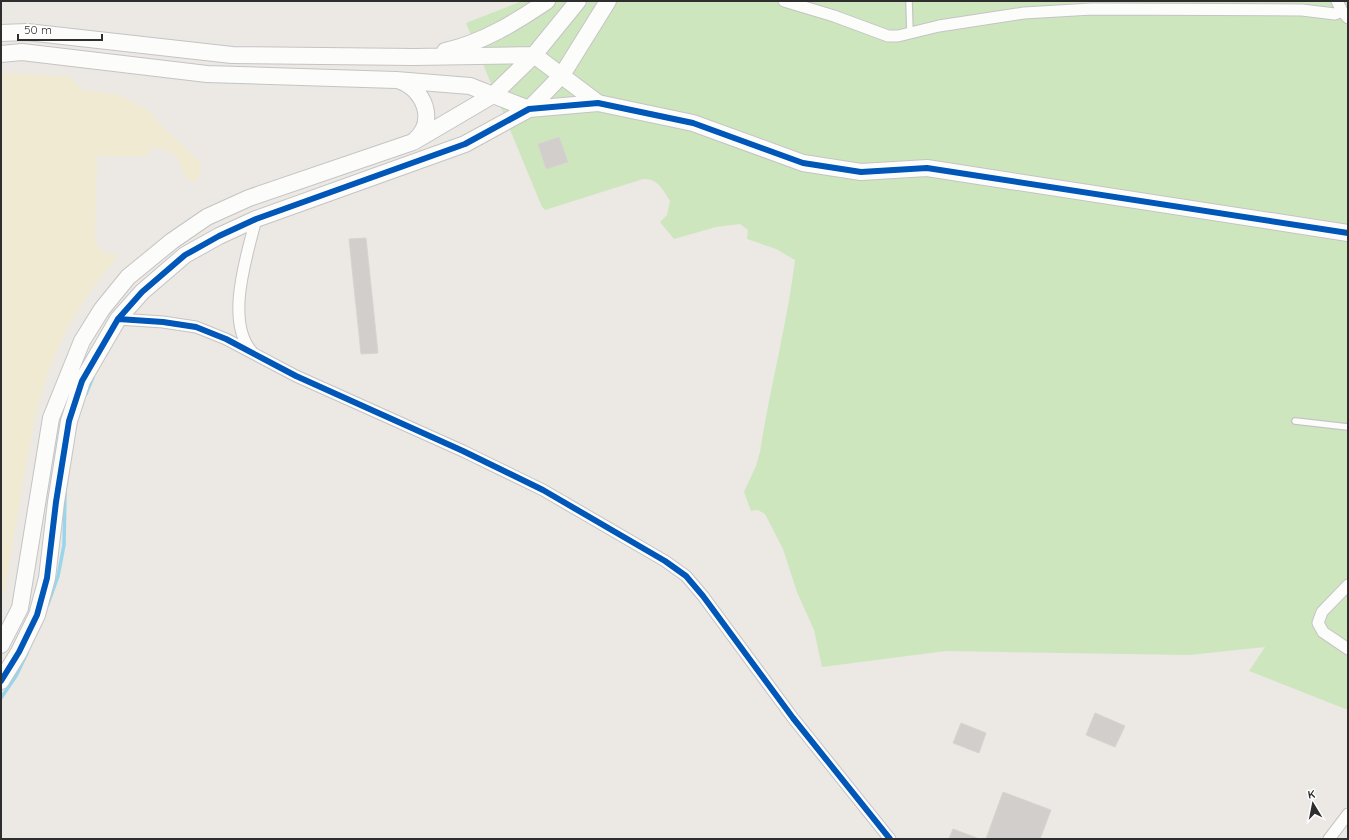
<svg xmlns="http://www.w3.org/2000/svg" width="1349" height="840" font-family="Quicksand,sans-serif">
	<rect width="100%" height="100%" fill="#ece8e4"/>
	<!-- green -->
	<path fill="#cee6be" d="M 522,1 L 1348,1 L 1348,710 L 1249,671 L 1265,647 L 1189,655 L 946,651 L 822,667 L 814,630 L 797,592 L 783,549 L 765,514 L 758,510 L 751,511 L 744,492 L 756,466 L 760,452 C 770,387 787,325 795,260 L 776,249 L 747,239 L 748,230 L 740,224 L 716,227 L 674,239 L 660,222 L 667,215 L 670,201 C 663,190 658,178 643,179 L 545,210 L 542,207 L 466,23 Z"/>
	<!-- sand -->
	<path fill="#f0ead3" d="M 1,73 L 68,76 L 83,90 L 120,95 L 147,109 L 165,129 L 199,161 L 201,172 L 196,183 L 185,177 L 179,161 L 171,152 L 152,146 L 147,156 L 97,156 L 95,241 L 104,253 L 119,255 C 90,289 65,326 50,368 C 37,401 32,436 25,471 C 19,507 13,542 7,578 L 1,601 Z"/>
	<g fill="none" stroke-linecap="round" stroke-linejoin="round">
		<!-- stream -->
		<path stroke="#99d6ec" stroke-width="3.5" d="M 86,394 L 93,377
			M 48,604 L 58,576 L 64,545 L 65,493
			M 1,698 L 16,676 L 27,653"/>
	</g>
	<!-- building -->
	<path fill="#d1cecb" stroke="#d7d4d0" d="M 559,137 L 568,162 L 546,169 L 538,144 Z
		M 366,238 L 378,353 L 361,354 L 349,239 Z
		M 1095,713 L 1125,726 L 1115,747 L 1086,735 Z
		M 961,723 L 986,733 L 979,753 L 953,743 Z
		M 1003,792 L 1051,810 L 1040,839 L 986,839 Z
		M 953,829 L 977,838 L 977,839 L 949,839 Z"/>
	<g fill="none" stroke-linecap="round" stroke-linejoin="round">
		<!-- lane casing -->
		<g stroke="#c5c4c5" stroke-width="8">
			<path id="lane" d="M 909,1 L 910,33
				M 1295,421 L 1348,427"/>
		</g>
		<!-- street casing -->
		<g stroke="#c5c4c5" stroke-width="13">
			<path id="street" d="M 784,1 L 834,16 L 888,36 L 898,36 L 939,26 L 1024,13 L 1092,9 L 1302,10 L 1335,14 L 1342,11
				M 1337,1 L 1342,11 L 1348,18
				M 118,319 L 163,322 L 196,327 L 226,339 L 296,376 L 463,451 L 543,490 L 665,561 L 686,576 L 703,596 L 793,718 L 890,839
				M 253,353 C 224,323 247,255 256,219
				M 1348,585 L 1322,612 L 1318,623 L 1323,632 L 1348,649
				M 1329,839 L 1348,814"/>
		</g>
		<!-- secondary casing -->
		<g stroke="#c5c4c5" stroke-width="18">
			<path id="secondary" d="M 1,33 L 27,32 L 232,55 L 414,57 L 534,55 L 578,1
				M 445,51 C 482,43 516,22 547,1
				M 1,54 L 22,52 L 207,74 L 396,80 L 470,86 L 529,109 L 562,75 L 608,1
				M 400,81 C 424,89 437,121 415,140
				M 1,645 L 20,608 L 51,418 L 82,341 L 102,309 L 128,277 L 172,241 L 207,217 L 249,198 L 413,142 L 493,95 L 534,55 L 598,103
				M 1,681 L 19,652 L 37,615 L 47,578 L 56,502 L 69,421 L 82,381 L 118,319 L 142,292 L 185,255 L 219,236 L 256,219 L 465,144 L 529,109 L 598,103 L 693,123 L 803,163 L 861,172 L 927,168 L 1348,233"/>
		</g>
		<!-- lane -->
		<use href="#lane" stroke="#fcfcfb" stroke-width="5.5"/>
		<!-- street -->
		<use href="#street" stroke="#fcfcfb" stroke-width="11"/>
		<!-- secondary -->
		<use href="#secondary" stroke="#fcfcfb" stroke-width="16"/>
		<!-- cycleway casing -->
		<g stroke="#fff" stroke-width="8">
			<path id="cycleway" d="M 118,319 L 163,322 L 196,327 L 226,339 L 296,376 L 463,451 L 543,490 L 665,561 L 686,576 L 703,596 L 793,718 L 890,839
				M 1,681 L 19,652 L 37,615 L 47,578 L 56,502 L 69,421 L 82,381 L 118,319 L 142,292 L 185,255 L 219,236 L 256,219 L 465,144 L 529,109 L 598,103 L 693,123 L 803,163 L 861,172 L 927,168 L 1348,233"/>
		</g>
		<!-- cycleway -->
		<use href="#cycleway" stroke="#0057b8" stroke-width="6"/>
	</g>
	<!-- border -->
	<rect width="1349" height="840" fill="none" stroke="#2e2e2e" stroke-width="4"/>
	<!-- north arrow -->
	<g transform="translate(1313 804) rotate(350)" stroke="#ffffff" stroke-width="3" paint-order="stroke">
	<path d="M0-3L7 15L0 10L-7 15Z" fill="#2e2e2e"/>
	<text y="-6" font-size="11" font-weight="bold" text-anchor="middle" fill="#2e2e2e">K</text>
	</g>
	<!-- scale -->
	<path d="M18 34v6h84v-6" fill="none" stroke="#2e2e2e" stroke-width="2"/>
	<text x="24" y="34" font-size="12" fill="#2e2e2e" stroke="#ffffff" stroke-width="3" paint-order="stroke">50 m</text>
</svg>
